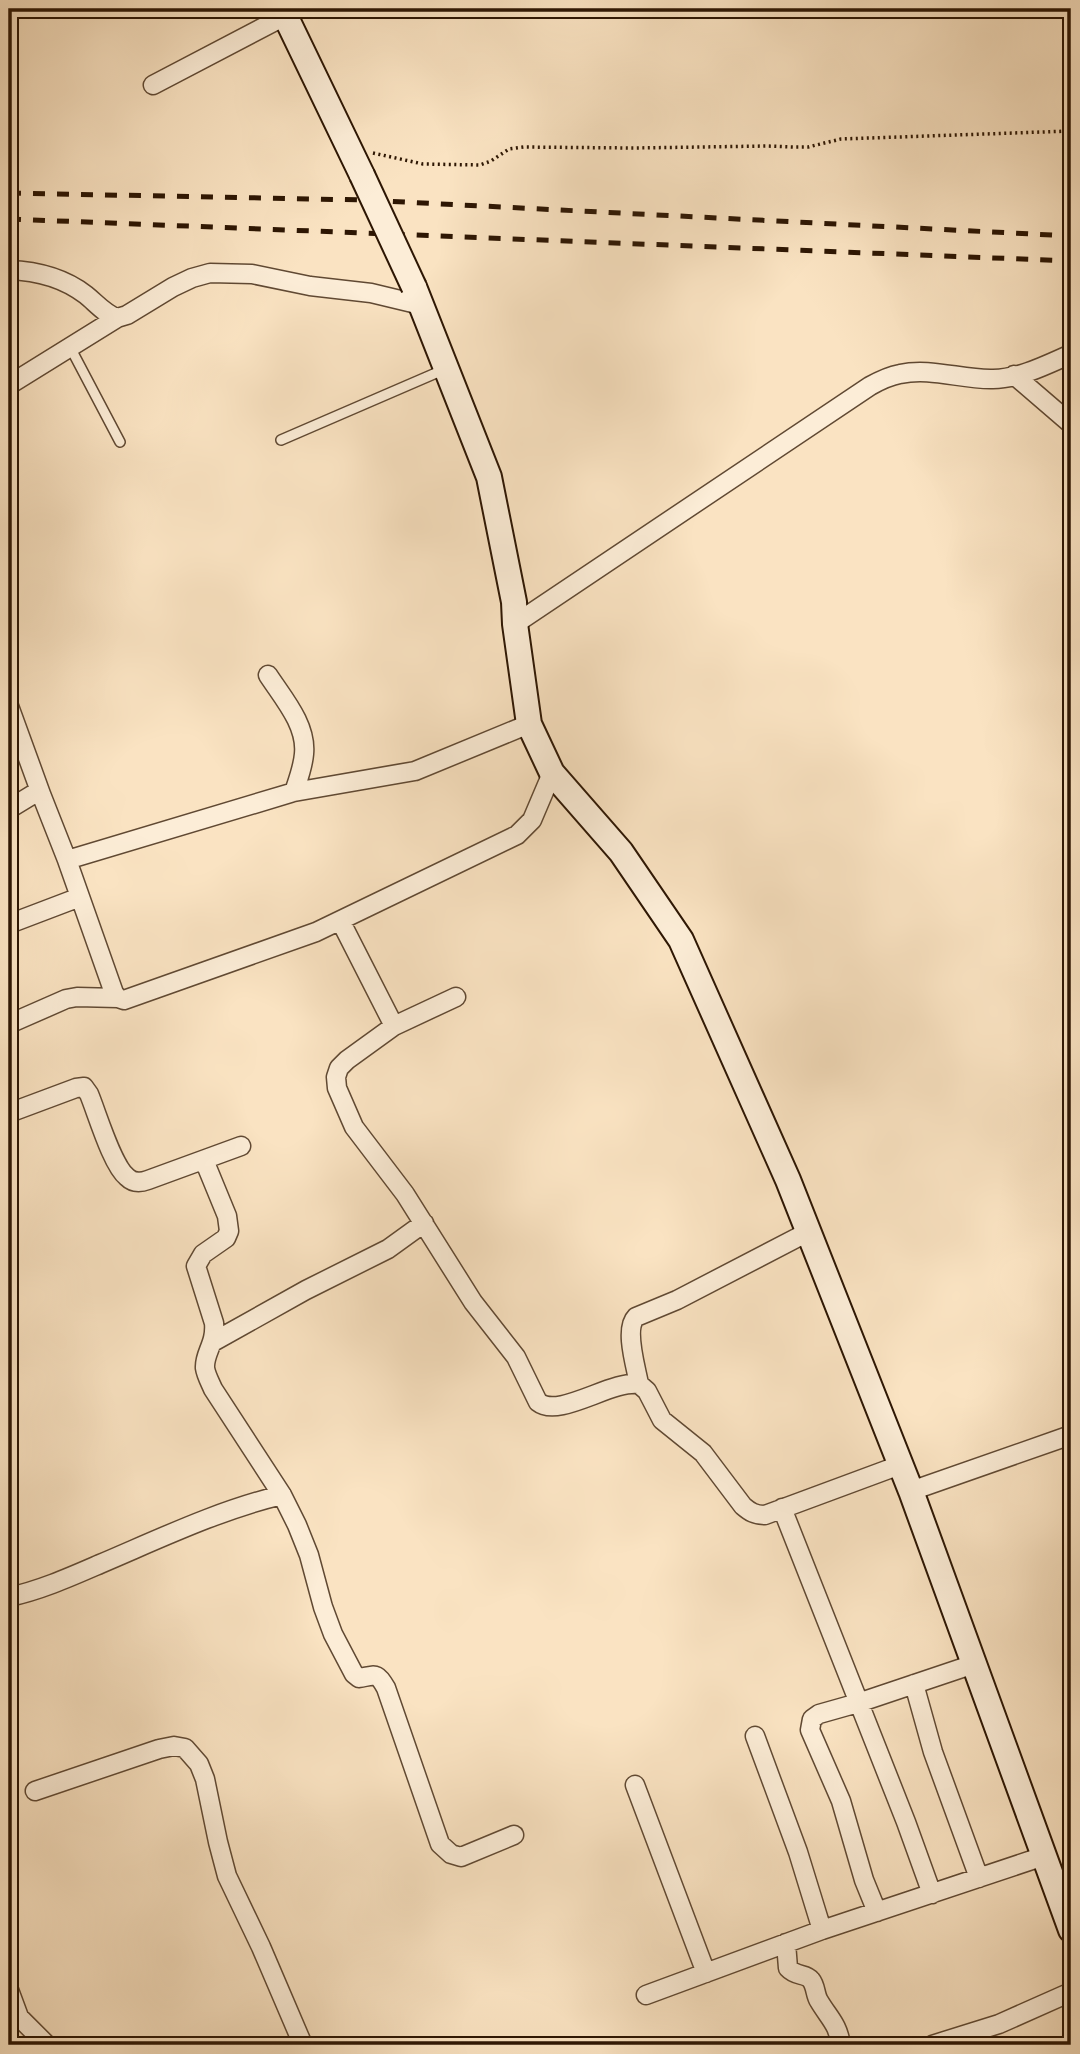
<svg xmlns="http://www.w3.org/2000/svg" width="1080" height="2054" font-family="'EB Garamond',serif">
	<rect width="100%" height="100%" fill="#fae3c2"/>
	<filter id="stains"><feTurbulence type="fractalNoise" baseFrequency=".00286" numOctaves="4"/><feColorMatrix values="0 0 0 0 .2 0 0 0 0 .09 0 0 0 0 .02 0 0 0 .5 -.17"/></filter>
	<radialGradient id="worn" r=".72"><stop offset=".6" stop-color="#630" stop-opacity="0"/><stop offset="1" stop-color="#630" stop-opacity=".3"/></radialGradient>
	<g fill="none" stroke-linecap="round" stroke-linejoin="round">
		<!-- lane casing -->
		<g stroke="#604933" stroke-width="12">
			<path id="lane" d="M 70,347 L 120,442
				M 281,440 L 443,370"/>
		</g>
		<!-- street casing -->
		<g stroke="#604933" stroke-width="21">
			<path id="street" d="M 153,85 L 285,16
				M 9,270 C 37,271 64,278 86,295 C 96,303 105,314 117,318 L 127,315 L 173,287 L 192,278 L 210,273 L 252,274 L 310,286 L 371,293 L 421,305
				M 1014,375 L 1071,424
				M 9,385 L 117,318
				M 515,624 L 870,386 C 879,381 889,376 900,374 C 931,367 962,380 993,379 C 1019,379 1048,364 1071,354
				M 268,675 C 283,698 307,725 304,754 C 303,767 298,780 294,792
				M 9,706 L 41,794
				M 9,809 L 32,795 L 41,794 L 67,860 L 114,993 L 118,998 L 124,1000 L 316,932 L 517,835 L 532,820 L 552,773
				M 67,860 L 294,792 L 415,771 L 529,724
				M 341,922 L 394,1026
				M 9,924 L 80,897
				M 456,997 L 394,1026 L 347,1060 L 339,1068 L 336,1077 L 337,1088 L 354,1127 L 405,1194 L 473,1302 L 516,1357 L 538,1402 C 559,1419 611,1380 639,1384 L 647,1391 L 662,1420 L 703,1453 L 743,1506 C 750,1512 755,1515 765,1515 L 900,1465
				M 9,1024 L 66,999 L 77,997 L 118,998
				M 9,1113 L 76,1088 L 84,1087 L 89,1094 C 97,1113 112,1165 127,1177 C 133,1183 140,1183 148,1180 L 241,1146
				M 204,1160 L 227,1216 L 229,1231 L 226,1238 L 203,1254 L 196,1266 L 214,1323 C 216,1344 204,1353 205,1368 C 206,1375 210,1382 213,1389 L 282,1495 L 297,1525 L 309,1555 L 323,1607 L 333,1634 L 354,1674 L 359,1678 C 376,1675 377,1672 386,1688 L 440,1844 L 451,1854 L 461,1857 L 514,1835
				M 213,1342 L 306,1290 L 388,1249 L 424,1223
				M 639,1384 C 636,1367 624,1329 636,1317 L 677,1300 L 808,1232
				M 911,1491 L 1071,1435
				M 782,1508 L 906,1822 L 932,1894
				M 9,1597 C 41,1590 70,1577 100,1564 C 159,1539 219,1510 282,1495
				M 914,1684 L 933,1752 L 979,1878
				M 755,1736 L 798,1852 L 822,1930
				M 635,1785 L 706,1973
				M 35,1791 L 159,1749 L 174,1746 L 185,1748 L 199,1764 L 205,1779 L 218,1842 L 227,1876 L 261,1947 L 303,2045
				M 877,1912 L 864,1880 L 841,1801 L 810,1730 L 812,1719 L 819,1714 L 858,1703 L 974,1664
				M 786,1943 L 788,1968 C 796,1977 806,1973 811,1980 C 816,1986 815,1995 819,2001 C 829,2018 838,2024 841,2045
				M 9,1990 L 19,2017 L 47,2045
				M 646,1995 L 822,1930 L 1044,1856
				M 932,2045 L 999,2024 L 1071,1992"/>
		</g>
		<!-- secondary casing -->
		<g stroke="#2d1603" stroke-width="28">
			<path id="secondary" d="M 282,9 L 362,175
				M 414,287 L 489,477 L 514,602 L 515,624 L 529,724 L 552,773 L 621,852 L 681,940 L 788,1180 L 911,1491 L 1071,1930"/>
		</g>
		<!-- path -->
		<path stroke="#2d1603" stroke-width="3.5" stroke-dasharray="2 3.5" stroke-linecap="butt" d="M 373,153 L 423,164 L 480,165 L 491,161 L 509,149 L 524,147 L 634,148 L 767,146 L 794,147 L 808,147 L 841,139 L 1071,131"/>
		<!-- lane -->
		<use href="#lane" stroke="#fcedd7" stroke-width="9"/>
		<!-- street -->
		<use href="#street" stroke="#fcedd7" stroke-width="18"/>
		<!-- secondary -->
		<use href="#secondary" stroke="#fcedd7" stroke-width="24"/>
		<!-- rail -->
		<path stroke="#2d1603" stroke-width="5" stroke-dasharray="12 12" stroke-linecap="butt" d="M 9,193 L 364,200 L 1071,236
			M 9,219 L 1071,261"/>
		<!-- secondary-bridge casing -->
		<g stroke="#2d1603" stroke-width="28" stroke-linecap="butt">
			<path id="secondary-bridge" d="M 362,175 L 414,287"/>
		</g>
		<!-- secondary-bridge -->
		<use href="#secondary-bridge" stroke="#fcedd7" stroke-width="24"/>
	</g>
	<!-- margin -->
	<rect width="1080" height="2054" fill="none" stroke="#fae3c2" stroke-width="35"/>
	<rect x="10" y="10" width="1059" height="2033" fill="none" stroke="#2d1603" stroke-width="3.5"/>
	<rect x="18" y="18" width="1045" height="2019" fill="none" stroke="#2d1603" stroke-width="2"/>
	<rect width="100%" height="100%" filter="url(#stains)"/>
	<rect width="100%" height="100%" fill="url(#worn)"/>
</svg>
